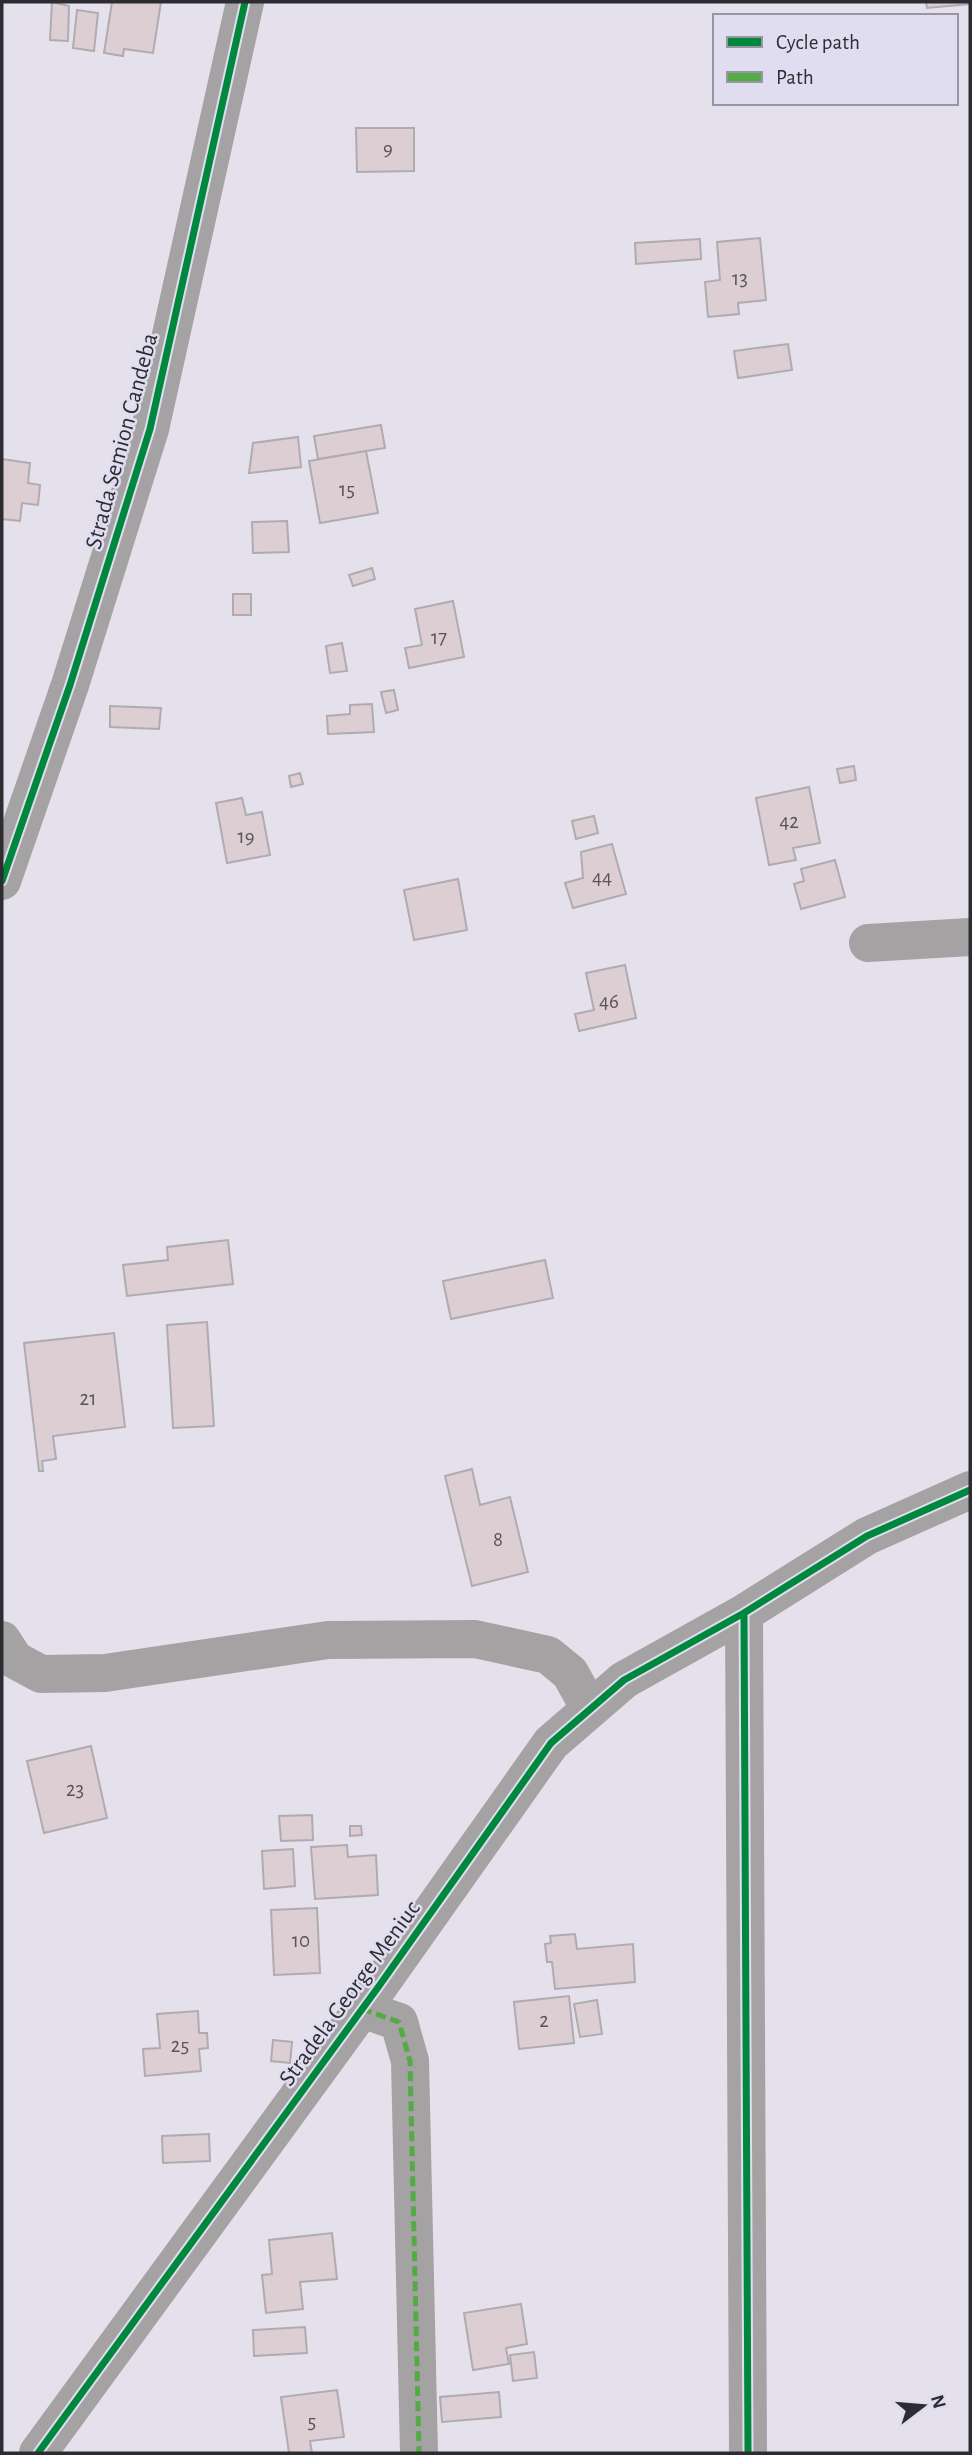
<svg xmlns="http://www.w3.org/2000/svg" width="972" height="2455" font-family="'Alegreya Sans',sans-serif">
	<rect width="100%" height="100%" fill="#e4e1ec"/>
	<!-- building -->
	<path fill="#dcced2" stroke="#b0abb0" stroke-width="2" d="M 52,2 L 69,6 L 68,41 L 50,40 Z
		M 112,2 L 161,2 L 153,53 L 124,49 L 123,56 L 104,53 Z
		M 926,2 L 970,2 L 970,4 L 927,8 Z
		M 77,10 L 98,13 L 94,51 L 73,48 Z
		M 356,128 L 414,128 L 414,171 L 357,172 Z
		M 760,238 L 766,300 L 738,303 L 739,314 L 708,317 L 705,282 L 720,280 L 717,242 Z
		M 700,239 L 701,259 L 636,264 L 635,243 Z
		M 788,344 L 792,370 L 738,378 L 734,351 Z
		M 381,425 L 385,448 L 318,459 L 314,436 Z
		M 298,437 L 301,467 L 249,473 L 253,443 Z
		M 366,451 L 378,513 L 320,523 L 309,461 Z
		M 2,459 L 30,463 L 28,483 L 40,485 L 38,505 L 22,503 L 20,521 L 2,519 Z
		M 287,521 L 289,552 L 253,553 L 252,522 Z
		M 372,568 L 375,579 L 353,586 L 349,575 Z
		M 233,594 L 251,594 L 251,615 L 233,615 Z
		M 453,601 L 464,657 L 409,668 L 405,648 L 422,645 L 415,609 Z
		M 342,643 L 347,671 L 330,673 L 326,646 Z
		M 394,690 L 398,710 L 386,713 L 381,692 Z
		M 372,704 L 374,732 L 328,734 L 327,716 L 350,714 L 350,705 Z
		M 110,706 L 161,708 L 159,729 L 110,727 Z
		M 854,766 L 856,780 L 840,783 L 837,769 Z
		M 300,773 L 303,784 L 291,787 L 289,776 Z
		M 809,787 L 820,843 L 793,848 L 796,860 L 769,865 L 756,798 Z
		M 242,798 L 246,815 L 262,812 L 270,855 L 227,863 L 216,803 Z
		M 594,816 L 598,833 L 576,839 L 572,821 Z
		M 612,844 L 626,894 L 573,908 L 565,883 L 583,878 L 581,852 Z
		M 835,860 L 845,897 L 801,909 L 794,884 L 804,881 L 801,869 Z
		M 458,879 L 467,930 L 414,940 L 404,890 Z
		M 625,965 L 636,1018 L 579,1031 L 575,1014 L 594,1010 L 586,973 Z
		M 228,1240 L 233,1284 L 127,1296 L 123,1265 L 168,1260 L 167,1247 Z
		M 545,1260 L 553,1298 L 451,1319 L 443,1281 Z
		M 207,1322 L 214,1426 L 173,1428 L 167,1325 Z
		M 114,1333 L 125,1427 L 53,1436 L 56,1459 L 42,1461 L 43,1471 L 39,1471 L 24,1343 Z
		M 472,1469 L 480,1505 L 510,1497 L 528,1572 L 472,1586 L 445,1476 Z
		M 91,1746 L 107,1818 L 44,1833 L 27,1761 Z
		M 312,1815 L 313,1840 L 281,1841 L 279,1816 Z
		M 350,1826 L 361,1826 L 362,1835 L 350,1836 Z
		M 347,1845 L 348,1857 L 376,1855 L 378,1895 L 315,1899 L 311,1847 Z
		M 293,1849 L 295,1886 L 264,1889 L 262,1851 Z
		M 317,1908 L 320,1973 L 274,1975 L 271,1910 Z
		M 575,1934 L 577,1949 L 633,1944 L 635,1982 L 555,1989 L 552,1962 L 547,1962 L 545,1944 L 551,1943 L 550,1936 Z
		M 569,1996 L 574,2043 L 519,2049 L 514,2002 Z
		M 597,2000 L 602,2034 L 580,2037 L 574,2004 Z
		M 198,2011 L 199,2033 L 207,2033 L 208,2048 L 199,2049 L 201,2071 L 145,2076 L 143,2049 L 160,2048 L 157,2014 Z
		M 273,2040 L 292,2042 L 290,2063 L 271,2061 Z
		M 209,2134 L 210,2161 L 163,2163 L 162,2136 Z
		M 332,2233 L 337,2279 L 300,2282 L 303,2309 L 266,2313 L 262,2275 L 272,2274 L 269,2240 Z
		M 521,2304 L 527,2344 L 506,2348 L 509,2364 L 473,2370 L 464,2313 Z
		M 305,2327 L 307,2353 L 254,2356 L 253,2330 Z
		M 534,2352 L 537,2378 L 513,2381 L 510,2355 Z
		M 337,2390 L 344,2437 L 310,2441 L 312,2453 L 289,2453 L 281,2397 Z
		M 499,2392 L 501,2417 L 442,2422 L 440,2397 Z"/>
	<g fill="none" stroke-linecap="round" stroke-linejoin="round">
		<!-- minor -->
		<path stroke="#a5a2a3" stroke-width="38" d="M 2,881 L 70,685 L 150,429 L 245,2
			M 868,943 L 970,937
			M 744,1613 L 748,2453
			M 2,1640 L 15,1660 L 41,1674 L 105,1673 L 328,1640 L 475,1639 L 548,1655 L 570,1673 L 590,1709
			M 362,2009 L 399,2022 L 410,2061 L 419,2453
			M 38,2453 L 379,1986 L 551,1743 L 624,1680 L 744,1613 L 867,1536 L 970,1490"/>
		<!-- quiet -->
		<path stroke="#54ab45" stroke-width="5" stroke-dasharray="10 5" stroke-linecap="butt" d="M 362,2009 L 399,2022 L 410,2061 L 419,2453"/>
		<!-- cycleway casing -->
		<g stroke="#e1ddf0" stroke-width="11">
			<path id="cycleway" d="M 2,881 L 70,685 L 150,429 L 245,2
				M 744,1613 L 748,2453
				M 38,2453 L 379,1986 L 551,1743 L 624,1680 L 744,1613 L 867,1536 L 970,1490"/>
		</g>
		<!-- cycleway -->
		<use href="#cycleway" stroke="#00873e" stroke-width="7"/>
	</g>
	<g text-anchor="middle" stroke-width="5" stroke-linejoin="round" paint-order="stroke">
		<!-- number labels -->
		<g font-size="21" fill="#59545b">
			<text x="388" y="155">9</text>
			<text x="740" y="285">13</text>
			<text x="347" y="496">15</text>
			<text x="439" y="644">17</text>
			<text x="789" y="828">42</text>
			<text x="246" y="843">19</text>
			<text x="602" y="884">44</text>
			<text x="609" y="1008">46</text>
			<text x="88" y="1405">21</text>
			<text x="498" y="1546">8</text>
			<text x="75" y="1796">23</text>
			<text x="301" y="1947">10</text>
			<text x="544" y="2027">2</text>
			<text x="180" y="2052">25</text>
			<text x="312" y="2428">5</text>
		</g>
		<!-- street labels -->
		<g font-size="24" fill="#2d2c33" stroke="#e1ddf0">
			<text transform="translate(121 441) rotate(-75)" y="8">Strada Semion Candeba</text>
			<text transform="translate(349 1993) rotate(-54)" y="8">Stradela George Meniuc</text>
		</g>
	</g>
	<!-- border -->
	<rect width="972" height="2455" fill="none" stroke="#2d2c33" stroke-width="7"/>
	<!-- legend -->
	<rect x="713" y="14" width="245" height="91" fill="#e1ddf0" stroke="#9996a4" stroke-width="2"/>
	<rect x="727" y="37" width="35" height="10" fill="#00873e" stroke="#9996a4" stroke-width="2"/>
	<text x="776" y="49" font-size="21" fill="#2d2c33">Cycle path</text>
	<rect x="727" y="72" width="35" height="10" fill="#54ab45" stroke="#9996a4" stroke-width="2"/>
	<text x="776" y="84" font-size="21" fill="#2d2c33">Path</text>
	<!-- north arrow -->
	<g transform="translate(923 2406) rotate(74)" stroke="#e1ddf0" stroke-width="5" paint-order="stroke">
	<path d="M0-5L12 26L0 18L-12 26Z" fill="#2d2c33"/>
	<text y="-10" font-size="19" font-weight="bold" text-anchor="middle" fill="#2d2c33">N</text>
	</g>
</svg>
